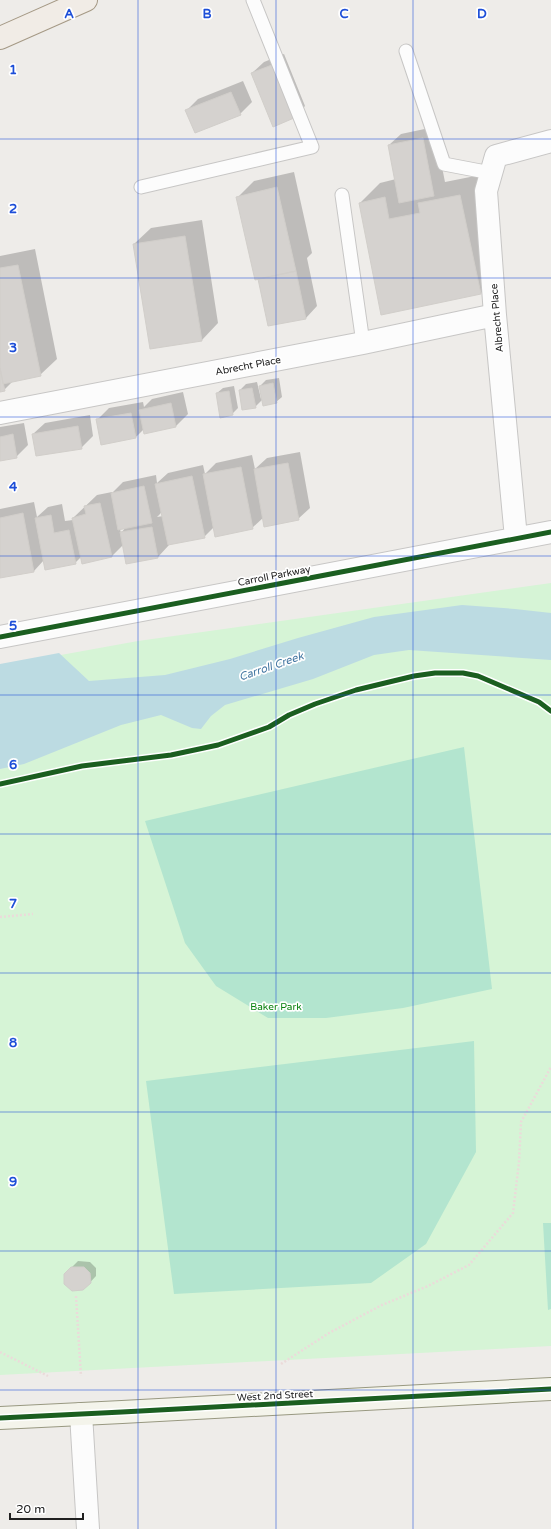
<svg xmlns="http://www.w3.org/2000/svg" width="551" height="1529" font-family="'Varela Round',sans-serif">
	<rect width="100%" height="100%" fill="#eeece9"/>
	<!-- park -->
	<path fill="#d6f4d6" d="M 551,583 L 551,1346 L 0,1375 L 0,666 L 138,641 Z"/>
	<!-- pitch -->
	<path fill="#b3e5cf" d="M 464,747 L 492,989 L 403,1008 L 326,1018 L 268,1018 L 216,986 L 185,943 L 145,821 Z
		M 474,1041 L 476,1152 L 426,1244 L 371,1283 L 174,1294 L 146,1081 Z
		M 543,1223 L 551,1223 L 551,1309 L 548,1310 Z"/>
	<!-- water -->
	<path fill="#bcdbe2" d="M 462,605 L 515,609 L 551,613 L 551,660 L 409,650 L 374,655 L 313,679 L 225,705 L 211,716 L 201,729 L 192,728 L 161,715 L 121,725 L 24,764 L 0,769 L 0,664 L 59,653 L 89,681 L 165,675 L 230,659 L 298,638 L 374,617 Z"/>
	<!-- shadow -->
	<path fill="#0003" fill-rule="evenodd" d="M 284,54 L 305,106 L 294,118 L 252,73 L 264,62 Z
		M 243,81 L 252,102 L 240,114 L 186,111 L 198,99 Z
		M 434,127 L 445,182 L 480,175 L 501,273 L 480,294 L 360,203 L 380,183 L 396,179 L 389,145 L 401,134 Z
		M 294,172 L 312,253 L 307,258 L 317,306 L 306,318 L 269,325 L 259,278 L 238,197 L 254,181 Z
		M 202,220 L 218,323 L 202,340 L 134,244 L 151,228 Z
		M 35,249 L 57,359 L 40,375 L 13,381 L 4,390 L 0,391 L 0,256 Z
		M 279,378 L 282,397 L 276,402 L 263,399 L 255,407 L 240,390 L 246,384 L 257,382 L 261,399 L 262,399 L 260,386 L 266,380 Z
		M 234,386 L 238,408 L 232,414 L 217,393 L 223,388 Z
		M 183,392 L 188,414 L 176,426 L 144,433 L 144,429 L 136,437 L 97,420 L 109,408 L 143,402 L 144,407 L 152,399 Z
		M 90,415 L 93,436 L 81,448 L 33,434 L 45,423 Z
		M 24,423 L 28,445 L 16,457 L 0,460 L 0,427 Z
		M 300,452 L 310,508 L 298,519 L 264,517 L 252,528 L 214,527 L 204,537 L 169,544 L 169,545 L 158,557 L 123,545 L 112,556 L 83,563 L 81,557 L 75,563 L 44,560 L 34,571 L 0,577 L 0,509 L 34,502 L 37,517 L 48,507 L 62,504 L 65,521 L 73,520 L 73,518 L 97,495 L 112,492 L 112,493 L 123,482 L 156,475 L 157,483 L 168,473 L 203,465 L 205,474 L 216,463 L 252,455 L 255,469 L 267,458 ZM 162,511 L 163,516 L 157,517 L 160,514 ZM 126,527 L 121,533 L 120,529 Z
		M 78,1261 L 90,1262 L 96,1268 L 96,1276 L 83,1290 L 65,1274 Z"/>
	<!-- building -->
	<path fill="#d5d2cf" stroke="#d1ceca" d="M 272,65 L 294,118 L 273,127 L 251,73 Z
		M 231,92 L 241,115 L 195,133 L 185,110 Z
		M 423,138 L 434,196 L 399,203 L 388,145 Z
		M 277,187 L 296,271 L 255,280 L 236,197 Z
		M 460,195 L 481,294 L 381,315 L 359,203 L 385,197 L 389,219 L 420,213 L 418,203 Z
		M 185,236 L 202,341 L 150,349 L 133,244 Z
		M 18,265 L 41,376 L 3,384 L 0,368 L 0,268 Z
		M 296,271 L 306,319 L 268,326 L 258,279 Z
		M 0,368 L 5,391 L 0,392 Z
		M 273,383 L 277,403 L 263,406 L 259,386 Z
		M 252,388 L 256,408 L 242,410 L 239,390 Z
		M 229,391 L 233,415 L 220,418 L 216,393 Z
		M 171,403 L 176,427 L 144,434 L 139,410 Z
		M 131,413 L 136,438 L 101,445 L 96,419 Z
		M 78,426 L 82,449 L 36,456 L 32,434 Z
		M 13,434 L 17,458 L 0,461 L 0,437 Z
		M 288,463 L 299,520 L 264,527 L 254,469 Z
		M 241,467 L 253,529 L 215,537 L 203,474 Z
		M 192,476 L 205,538 L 168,545 L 155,484 Z
		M 144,486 L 152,523 L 118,530 L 111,493 Z
		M 100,503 L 112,557 L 82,564 L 72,518 L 86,514 L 84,506 Z
		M 23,513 L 34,572 L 0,578 L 0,518 Z
		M 51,515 L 54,533 L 69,530 L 76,564 L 45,570 L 35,518 Z
		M 152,527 L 158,558 L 126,564 L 120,532 Z
		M 71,1267 L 84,1267 L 90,1273 L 91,1283 L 83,1290 L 72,1291 L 64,1284 L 64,1274 Z"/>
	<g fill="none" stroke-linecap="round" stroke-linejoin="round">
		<!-- lane casing -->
		<g stroke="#c7c6c5" stroke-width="15">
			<path id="lane" d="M 406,51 L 444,164 L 491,173
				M 141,187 L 312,147 L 253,0
				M 342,195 L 363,343"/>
		</g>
		<!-- street casing -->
		<g stroke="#c7c6c5" stroke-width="24">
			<path id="street" d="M 0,413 L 363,343 L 495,315
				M 516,538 L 495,315 L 486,191 L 496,156 L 551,141
				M 0,637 L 551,532
				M 81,1414 L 88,1529"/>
		</g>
		<!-- secondary casing -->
		<g stroke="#989880" stroke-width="24">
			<path id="secondary" d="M 0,1418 L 122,1412 L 551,1389"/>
		</g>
		<!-- primary casing -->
		<g stroke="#a59985" stroke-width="24">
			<path id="primary" d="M 0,38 L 86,0"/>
		</g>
		<!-- path -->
		<path stroke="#ebdbda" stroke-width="2.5" stroke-dasharray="2 2" stroke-linecap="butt" d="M 0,917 L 33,914
			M 76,1296 L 81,1376
			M 0,1352 L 48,1376
			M 281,1364 L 329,1333 L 382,1305 L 428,1286 L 469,1265 L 513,1213 L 519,1162 L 521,1122 L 551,1067"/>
		<!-- lane -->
		<use href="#lane" stroke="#fcfcfc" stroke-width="13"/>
		<!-- street -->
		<use href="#street" stroke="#fcfcfc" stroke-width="22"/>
		<!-- secondary -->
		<use href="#secondary" stroke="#f4f4eb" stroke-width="22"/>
		<!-- primary -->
		<use href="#primary" stroke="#f1ece6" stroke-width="22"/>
		<!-- cycleway casing -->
		<g stroke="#fff" stroke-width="8">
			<path id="cycleway" d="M 0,637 L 551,532
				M 0,784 L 82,766 L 171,755 L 218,745 L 269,727 L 289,715 L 315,704 L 356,690 L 414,676 L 435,673 L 463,673 L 478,676 L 539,702 L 551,711
				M 0,1418 L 122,1412 L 551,1389"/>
		</g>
		<!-- cycleway -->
		<use href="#cycleway" stroke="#1b5e20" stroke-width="5"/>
	</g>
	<!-- grid -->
	<path fill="none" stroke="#1d4ed8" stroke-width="1" stroke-opacity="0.55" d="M 138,0 L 138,1529M 276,0 L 276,1529M 413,0 L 413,1529M 0,139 L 551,139M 0,278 L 551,278M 0,417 L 551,417M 0,556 L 551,556M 0,695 L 551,695M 0,834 L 551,834M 0,973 L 551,973M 0,1112 L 551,1112M 0,1251 L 551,1251M 0,1390 L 551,1390"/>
	<g text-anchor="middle" stroke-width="3.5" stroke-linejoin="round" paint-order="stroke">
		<!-- street labels -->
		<g font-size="10" fill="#202020" stroke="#fff">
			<text transform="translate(496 318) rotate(-95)" y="4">Albrecht Place</text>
			<text transform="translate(248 365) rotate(-11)" y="4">Abrecht Place</text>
			<text transform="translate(274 575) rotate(-11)" y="4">Carroll Parkway</text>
			<text transform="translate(275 1395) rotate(-3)" y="4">West 2nd Street</text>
		</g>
		<!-- park labels -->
		<g font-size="10" fill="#0a820f" stroke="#fff">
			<text x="276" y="1010">Baker Park</text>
		</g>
		<!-- water labels -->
		<g font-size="11" font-style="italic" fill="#4477a2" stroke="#fff">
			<text transform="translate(271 666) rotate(-19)" y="4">Carroll Creek</text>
		</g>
	</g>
	<g font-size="13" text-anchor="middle" font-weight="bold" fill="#1d4ed8" stroke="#fff" stroke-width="3.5" stroke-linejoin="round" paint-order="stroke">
		<text x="69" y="18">A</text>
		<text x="207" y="18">B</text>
		<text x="344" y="18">C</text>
		<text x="482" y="18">D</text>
		<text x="13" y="74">1</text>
		<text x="13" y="213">2</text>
		<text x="13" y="352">3</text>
		<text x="13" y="491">4</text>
		<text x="13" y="630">5</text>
		<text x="13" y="769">6</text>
		<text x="13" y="908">7</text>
		<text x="13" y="1047">8</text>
		<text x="13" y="1186">9</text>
	</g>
	<!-- scale -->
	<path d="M10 1513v6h73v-6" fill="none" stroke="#202020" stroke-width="2"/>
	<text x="16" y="1513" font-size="12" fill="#202020" stroke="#ffffff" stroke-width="3" paint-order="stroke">20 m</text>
</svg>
